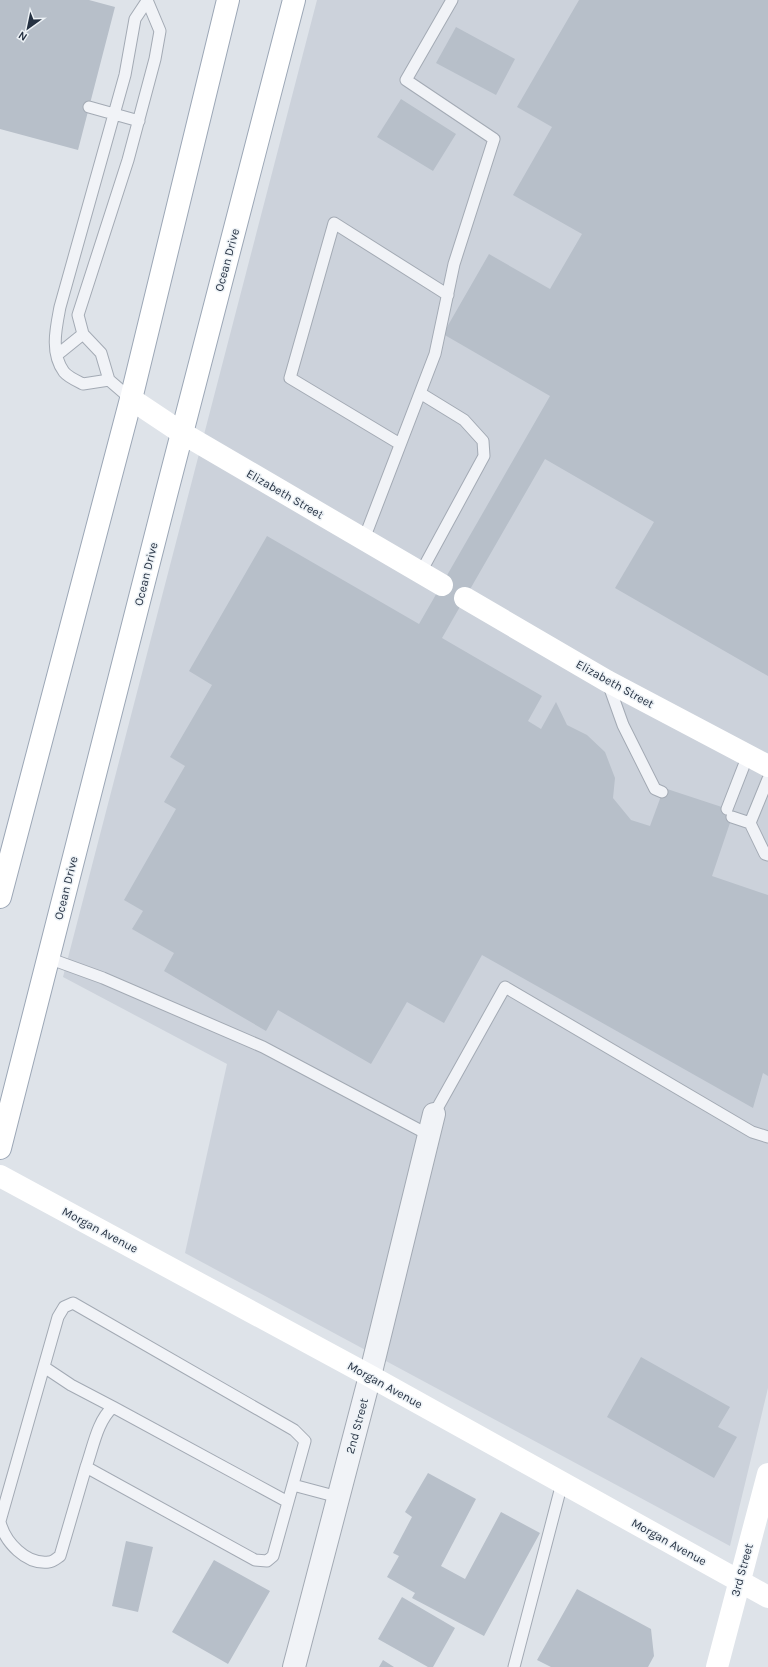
<svg xmlns="http://www.w3.org/2000/svg" width="768" height="1667" font-family="Karla,sans-serif">
	<rect width="100%" height="100%" fill="#dee3e9"/>
	<!-- built -->
	<path fill="#ccd2db" d="M 317,0 L 768,0 L 768,1388 L 730,1546 L 185,1253 L 227,1064 L 63,977 Z"/>
	<!-- building -->
	<path fill="#b7bfc9" d="M 0,0 L 89,0 L 115,7 L 78,150 L 0,129 Z
		M 579,0 L 768,0 L 768,676 L 615,588 L 654,522 L 545,459 L 442,638 L 542,696 L 528,721 L 541,729 L 556,702 L 567,725 L 587,735 L 605,752 L 615,778 L 613,798 L 631,820 L 650,826 L 664,788 L 734,811 L 712,876 L 768,895 L 768,1076 L 763,1073 L 753,1108 L 482,955 L 444,1023 L 407,1002 L 371,1064 L 278,1010 L 266,1031 L 164,971 L 174,953 L 132,929 L 143,911 L 124,900 L 176,809 L 164,802 L 185,766 L 170,757 L 212,685 L 189,671 L 267,536 L 419,624 L 550,396 L 443,334 L 489,254 L 550,289 L 582,234 L 513,195 L 552,127 L 517,107 Z
		M 456,27 L 515,59 L 496,95 L 436,63 Z
		M 401,99 L 456,134 L 433,171 L 377,137 Z
		M 641,1357 L 730,1407 L 718,1427 L 737,1437 L 714,1478 L 607,1417 Z
		M 428,1473 L 476,1499 L 441,1566 L 465,1579 L 501,1512 L 540,1533 L 484,1636 L 412,1598 L 415,1593 L 387,1577 L 399,1556 L 393,1553 L 412,1517 L 405,1512 Z
		M 126,1541 L 153,1547 L 138,1612 L 112,1606 Z
		M 214,1560 L 270,1591 L 228,1664 L 172,1632 Z
		M 577,1589 L 651,1629 L 654,1656 L 648,1667 L 551,1667 L 537,1660 Z
		M 402,1597 L 455,1628 L 433,1667 L 428,1667 L 378,1639 Z
		M 383,1660 L 394,1667 L 379,1667 Z"/>
	<g fill="none" stroke-linecap="round" stroke-linejoin="round">
		<!-- lane casing -->
		<g stroke="#a3aab4" stroke-width="13">
			<path id="lane" d="M 89,107 L 139,121
				M 57,355 L 83,334
				M 109,380 L 83,384 C 77,381 68,377 64,372 C 50,353 56,328 60,307 L 125,75 L 135,19 L 147,1
				M 420,393 L 464,420 L 483,441 L 484,456 L 421,572
				M 131,399 L 109,380 L 101,353 L 83,334 L 78,315 L 128,160 L 155,59 L 160,31 L 147,0
				M 400,444 L 290,378 L 334,223 L 448,295
				M 364,539 L 435,354 L 454,264 L 494,139 L 406,80 L 452,0
				M 608,683 L 623,725 L 655,789 L 662,792
				M 768,779 L 750,823 L 765,854 L 768,855
				M 727,809 L 748,755
				M 732,817 L 750,823
				M 48,958 L 103,978 L 263,1047 L 429,1135
				M 434,1114 L 505,987 L 752,1132 L 768,1137
				M 44,1367 L 71,1385 L 113,1407
				M 86,1467 C 93,1448 97,1421 113,1407 L 288,1502
				M 293,1485 L 338,1497
				M 0,1521 L 58,1317 L 64,1307 L 73,1303 L 294,1430 L 305,1441 L 273,1556 L 267,1561 L 255,1560 L 86,1467 L 60,1556 C 57,1558 53,1562 49,1562 C 26,1565 5,1542 0,1522
				M 514,1667 L 562,1483"/>
		</g>
		<!-- street casing -->
		<g stroke="#a3aab4" stroke-width="24">
			<path id="street" d="M 294,1667 L 370,1376 L 434,1114"/>
		</g>
		<!-- primary casing -->
		<g stroke="#9ca7b6" stroke-width="24">
			<path id="primary" d="M 0,897 L 131,399 L 228,0
				M 0,1148 L 166,495 L 294,0"/>
		</g>
		<!-- lane -->
		<use href="#lane" stroke="#f1f3f7" stroke-width="11"/>
		<!-- street -->
		<use href="#street" stroke="#f1f3f7" stroke-width="22"/>
		<!-- secondary -->
		<path stroke="#fff" stroke-width="22" d="M 131,399 L 182,433 L 442,585
			M 465,598 L 607,681 L 768,766
			M 0,1176 L 370,1376 L 768,1597
			M 717,1667 L 768,1474"/>
		<!-- primary -->
		<use href="#primary" stroke="#fff" stroke-width="22"/>
	</g>
	<g text-anchor="middle" stroke-width="3" stroke-linejoin="round" paint-order="stroke">
		<!-- street labels -->
		<g font-size="12" fill="#253142" stroke="#edf2f6">
			<text transform="translate(227 260) rotate(-75)" y="4">Ocean Drive</text>
			<text transform="translate(285 494) rotate(30)" y="4">Elizabeth Street</text>
			<text transform="translate(146 574) rotate(-76)" y="4">Ocean Drive</text>
			<text transform="translate(615 684) rotate(29)" y="4">Elizabeth Street</text>
			<text transform="translate(66 888) rotate(-76)" y="4">Ocean Drive</text>
			<text transform="translate(100 1230) rotate(28)" y="4">Morgan Avenue</text>
			<text transform="translate(385 1385) rotate(29)" y="4">Morgan Avenue</text>
			<text transform="translate(357 1426) rotate(-75)" y="4">2nd Street</text>
			<text transform="translate(669 1542) rotate(29)" y="4">Morgan Avenue</text>
			<text transform="translate(742 1570) rotate(-75)" y="4">3rd Street</text>
		</g>
	</g>
	<!-- north arrow -->
	<g transform="translate(28 28) rotate(213)" stroke="#edf2f6" stroke-width="3" paint-order="stroke">
	<path d="M0-3L7 15L0 10L-7 15Z" fill="#253142"/>
	<text y="-6" font-size="11" font-weight="bold" text-anchor="middle" fill="#253142">N</text>
	</g>
</svg>
